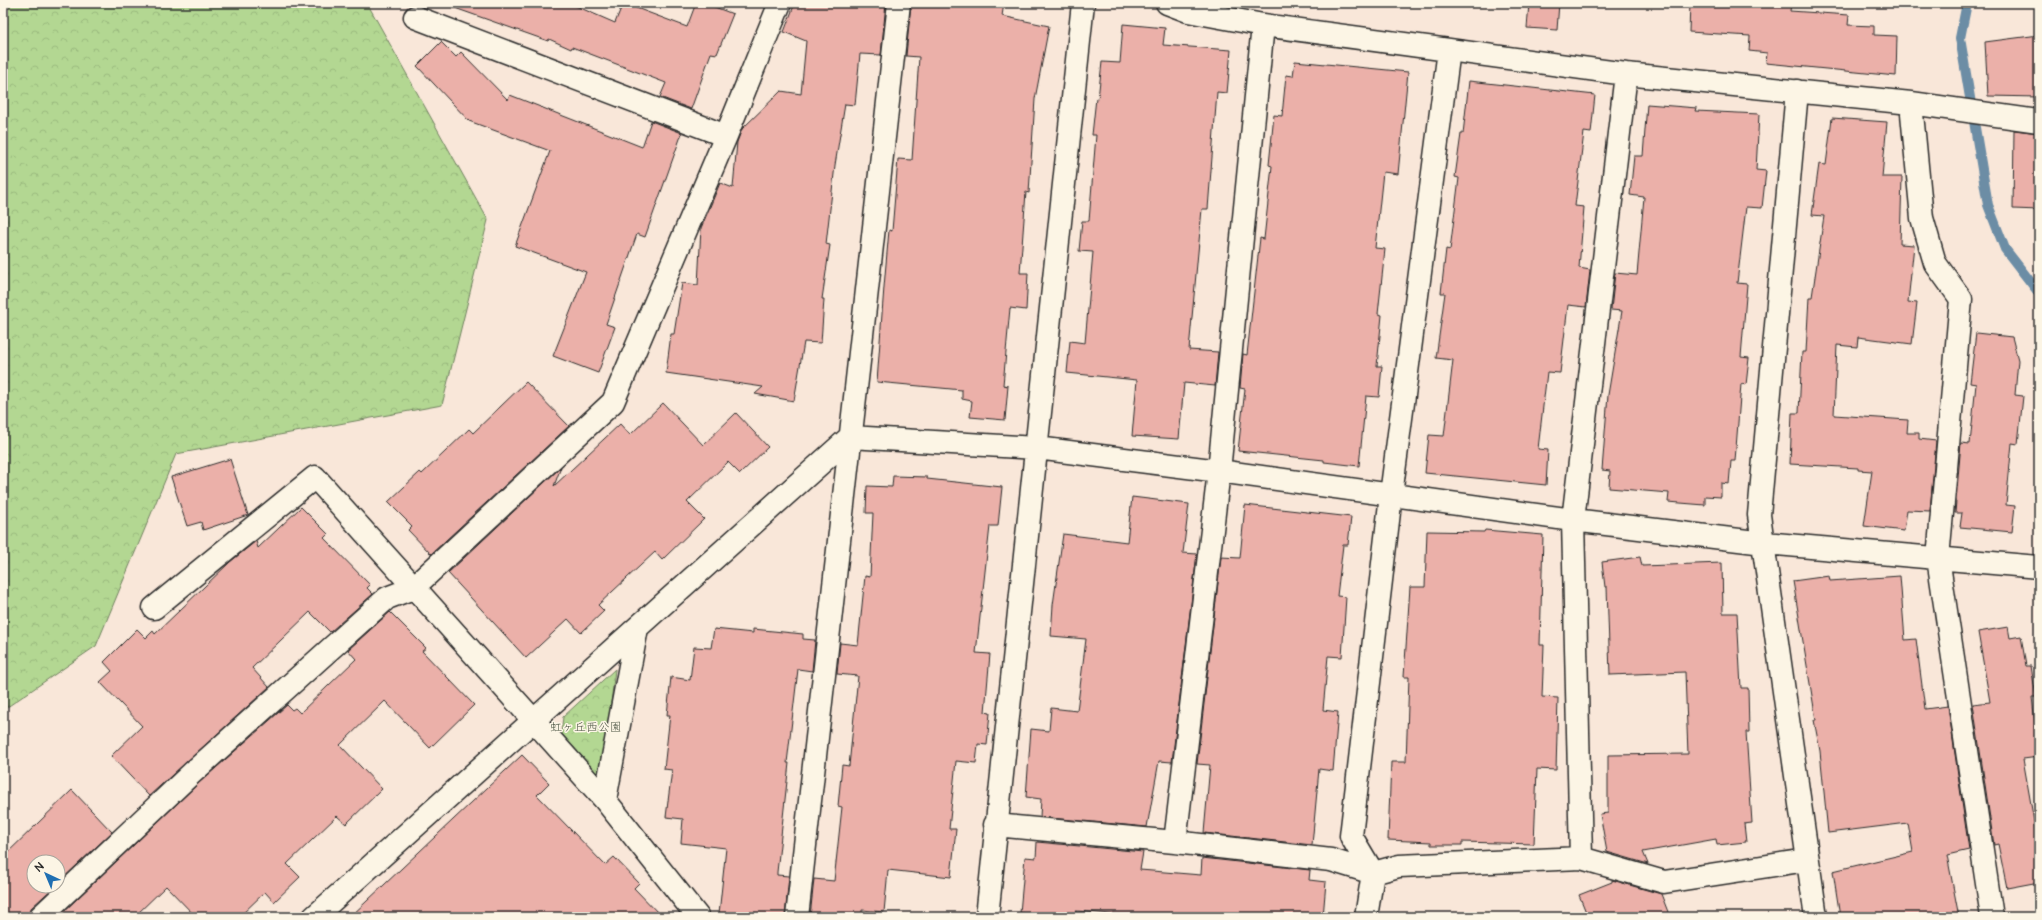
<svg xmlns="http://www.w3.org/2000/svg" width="2042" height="920" font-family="'Architects Daughter','Klee One',sans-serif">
	<defs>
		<pattern id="forest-crowns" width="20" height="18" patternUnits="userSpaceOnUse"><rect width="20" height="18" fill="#b3d792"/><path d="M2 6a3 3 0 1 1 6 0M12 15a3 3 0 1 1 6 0" fill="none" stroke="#9ab97e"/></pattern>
	</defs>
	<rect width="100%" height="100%" fill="#f9e7d9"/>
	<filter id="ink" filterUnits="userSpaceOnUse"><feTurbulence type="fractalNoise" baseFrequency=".025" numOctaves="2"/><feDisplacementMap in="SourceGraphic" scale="8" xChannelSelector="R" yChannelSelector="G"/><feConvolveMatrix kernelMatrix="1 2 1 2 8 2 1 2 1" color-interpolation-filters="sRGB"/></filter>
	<g filter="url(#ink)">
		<!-- forest -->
		<path fill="url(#forest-crowns)" stroke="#6f815e" d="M 3,3 L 367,3 L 488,220 L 442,405 L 176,454 L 96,646 L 3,710 Z
			M 615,669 L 602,779 L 561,733 L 563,717 Z"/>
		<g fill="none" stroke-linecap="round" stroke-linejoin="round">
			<!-- stream -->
			<path stroke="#6c8da5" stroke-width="10" d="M 1967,3 L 1960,38 L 1988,205 L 2005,249 L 2039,293"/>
		</g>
		<!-- building -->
		<path fill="#ebb0a9" stroke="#2b2b2b" d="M 452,3 L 569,3 L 615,23 L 623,3 L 687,27 L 696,3 L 704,3 L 733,14 L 717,54 L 711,53 L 691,109 L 660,97 L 666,83 L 572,47 L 571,49 L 549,39 L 548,41 L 452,7 Z
			M 795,3 L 886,3 L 881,55 L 860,54 L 855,105 L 845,104 L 835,165 L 826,244 L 830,245 L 822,299 L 824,299 L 821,343 L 804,342 L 794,401 L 755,394 L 763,387 L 666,373 L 671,334 L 674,334 L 682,283 L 698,285 L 701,228 L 720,183 L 733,188 L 737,142 L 742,129 L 781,91 L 801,94 L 806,41 L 784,32 Z
			M 911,3 L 1004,3 L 1002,16 L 1049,26 L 1035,99 L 1029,193 L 1026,192 L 1020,273 L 1028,273 L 1026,310 L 1010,308 L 1003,385 L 1008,386 L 1005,420 L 970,417 L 972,401 L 962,399 L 962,390 L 877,382 L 884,287 L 889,230 L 892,231 L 898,159 L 912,160 L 919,57 L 906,56 Z
			M 1529,3 L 1559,3 L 1557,30 L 1527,28 Z
			M 1690,3 L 1791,3 L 1790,11 L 1849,15 L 1848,25 L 1874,26 L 1874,35 L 1897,36 L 1896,76 L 1766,63 L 1767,53 L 1749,51 L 1750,36 L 1689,32 Z
			M 1123,24 L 1165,28 L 1163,45 L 1231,50 L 1227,93 L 1217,92 L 1208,209 L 1202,209 L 1189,350 L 1218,352 L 1215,386 L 1184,383 L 1179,439 L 1132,436 L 1137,380 L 1067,373 L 1070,341 L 1085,343 L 1093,252 L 1079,251 L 1082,221 L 1089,221 L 1096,135 L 1092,135 L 1096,98 L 1098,99 L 1102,62 L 1120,63 Z
			M 2039,35 L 2039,97 L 1988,96 L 1985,42 Z
			M 441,42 L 456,57 L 461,52 L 508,100 L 510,95 L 642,147 L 651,121 L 682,133 L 645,237 L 637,234 L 606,324 L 615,327 L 598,373 L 553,356 L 586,272 L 515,246 L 550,151 L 469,121 L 417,66 Z
			M 1295,61 L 1408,72 L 1398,174 L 1383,172 L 1375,248 L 1385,249 L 1378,314 L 1382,315 L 1377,366 L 1382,366 L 1379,397 L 1366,396 L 1359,466 L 1324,462 L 1324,460 L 1238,451 L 1245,389 L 1240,388 L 1243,354 L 1247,355 L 1260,238 L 1264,239 L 1272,166 L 1269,165 L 1274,115 L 1282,116 L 1286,75 L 1293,76 Z
			M 1469,81 L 1595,95 L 1591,133 L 1584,132 L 1575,206 L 1584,207 L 1579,268 L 1590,270 L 1586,307 L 1568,305 L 1560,373 L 1547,372 L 1538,449 L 1548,450 L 1546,485 L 1425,473 L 1429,435 L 1444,436 L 1453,360 L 1436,358 L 1445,293 L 1441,293 L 1446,249 L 1450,250 L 1459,178 L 1455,177 L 1461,134 L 1463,134 Z
			M 1647,104 L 1697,108 L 1696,111 L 1759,114 L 1756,170 L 1766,171 L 1762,208 L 1746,207 L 1737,283 L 1747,284 L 1741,357 L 1749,358 L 1746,385 L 1741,384 L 1735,461 L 1731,461 L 1729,484 L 1721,483 L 1721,497 L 1705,496 L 1705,505 L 1668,502 L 1669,493 L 1609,488 L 1610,471 L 1602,470 L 1608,395 L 1622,311 L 1611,310 L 1615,273 L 1637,275 L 1644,197 L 1630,195 L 1634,156 L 1643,156 Z
			M 1832,118 L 1887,122 L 1882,177 L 1902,177 L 1900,244 L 1914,245 L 1908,302 L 1917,303 L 1912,344 L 1858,337 L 1857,347 L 1837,345 L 1834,415 L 1908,420 L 1907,433 L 1919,433 L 1919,439 L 1936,441 L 1930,511 L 1907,510 L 1904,531 L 1864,526 L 1872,471 L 1858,470 L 1858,468 L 1790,464 L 1792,413 L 1799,413 L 1802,352 L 1806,352 L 1809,297 L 1812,297 L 1824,216 L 1812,215 L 1819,164 L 1826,165 Z
			M 2014,130 L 2039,133 L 2039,210 L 2013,209 Z
			M 1976,333 L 2012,337 L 2018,360 L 2015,395 L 2023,396 L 2018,444 L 2012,443 L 2006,505 L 2015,506 L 2012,532 L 1960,527 L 1962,513 L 1955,513 L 1961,443 L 1970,444 L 1976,384 L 1970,383 Z
			M 526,382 L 569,426 L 431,554 L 408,530 L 412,526 L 388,502 L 420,472 L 422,474 L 469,429 L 473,433 Z
			M 663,403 L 703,445 L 736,413 L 768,447 L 740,474 L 728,462 L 687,502 L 704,519 L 662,560 L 655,552 L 598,605 L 604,611 L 581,633 L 568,619 L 526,658 L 448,573 L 561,467 L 554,486 L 620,424 L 630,435 Z
			M 230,459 L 248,515 L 203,530 L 201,522 L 187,526 L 171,477 Z
			M 893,476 L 927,477 L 927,479 L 1002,487 L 998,526 L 990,526 L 976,653 L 990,654 L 985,712 L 990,713 L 987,745 L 978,744 L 976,763 L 956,761 L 949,829 L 956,829 L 951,877 L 888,870 L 884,912 L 862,910 L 862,917 L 810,917 L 814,879 L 834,881 L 842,807 L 838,806 L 842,765 L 849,766 L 858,676 L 837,674 L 840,643 L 858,645 L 865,576 L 870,577 L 873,513 L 866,513 L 867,486 L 892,487 Z
			M 1132,497 L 1189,504 L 1183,553 L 1197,554 L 1172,762 L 1159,761 L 1147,827 L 1040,817 L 1041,799 L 1026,797 L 1031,729 L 1049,731 L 1051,708 L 1077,711 L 1086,639 L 1051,636 L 1053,605 L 1063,534 L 1127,542 Z
			M 1245,505 L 1351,517 L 1348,545 L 1343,545 L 1337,596 L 1346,597 L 1342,657 L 1328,656 L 1323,710 L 1338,712 L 1333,771 L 1319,769 L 1312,845 L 1204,833 L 1210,765 L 1197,764 L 1221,557 L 1240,558 Z
			M 301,507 L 328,534 L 324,538 L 370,585 L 367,588 L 373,594 L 330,632 L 310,612 L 252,668 L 269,687 L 149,796 L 111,756 L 142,726 L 100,682 L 112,671 L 104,662 L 137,629 L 146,638 L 153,631 L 155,634 L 230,562 L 256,541 L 258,548 Z
			M 1485,530 L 1543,535 L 1540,645 L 1544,645 L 1542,697 L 1558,698 L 1556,770 L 1537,769 L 1534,844 L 1462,842 L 1462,845 L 1431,845 L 1431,842 L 1388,840 L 1391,762 L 1406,762 L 1409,677 L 1404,677 L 1410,587 L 1425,587 L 1427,531 L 1484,532 Z
			M 1640,557 L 1642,566 L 1722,563 L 1723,613 L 1737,613 L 1741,688 L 1748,688 L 1749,732 L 1746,732 L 1752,823 L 1744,824 L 1746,842 L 1717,845 L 1716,839 L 1643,852 L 1648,864 L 1607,852 L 1600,814 L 1608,813 L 1608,755 L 1688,754 L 1685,672 L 1610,675 L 1607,587 L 1605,587 L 1602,562 Z
			M 1829,576 L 1830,581 L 1900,576 L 1905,640 L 1916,639 L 1925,709 L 1948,706 L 1969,850 L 1947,855 L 1959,917 L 1840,917 L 1833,871 L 1913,852 L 1908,823 L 1828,833 L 1820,751 L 1814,720 L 1816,720 L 1793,581 Z
			M 390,612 L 426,648 L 422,651 L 474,705 L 430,748 L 385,701 L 340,745 L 382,789 L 346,824 L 337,816 L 287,864 L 300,877 L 274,902 L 265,892 L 239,917 L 196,917 L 166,886 L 134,917 L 58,917 L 200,782 L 287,705 L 292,710 L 295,708 L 300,713 L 356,659 L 348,650 Z
			M 2008,627 L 2010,638 L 2021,636 L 2026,666 L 2031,666 L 2036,697 L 2032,697 L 2039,757 L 2023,759 L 2039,850 L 2039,882 L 2007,888 L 1998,844 L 1994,845 L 1973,704 L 1990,702 L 1978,632 Z
			M 714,629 L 753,633 L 753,629 L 803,634 L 803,639 L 815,640 L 812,671 L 798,669 L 787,763 L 789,763 L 777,872 L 777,875 L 789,876 L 785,917 L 746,917 L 719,914 L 726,848 L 681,843 L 683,819 L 666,817 L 672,770 L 664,769 L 670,715 L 667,715 L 671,677 L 690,680 L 694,647 L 711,648 Z
			M 522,755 L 549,783 L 537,795 L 605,865 L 614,857 L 639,883 L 634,888 L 662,917 L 350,917 Z
			M 72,790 L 112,832 L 58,883 L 58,862 L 34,862 L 34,886 L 55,886 L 31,908 L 28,917 L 3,917 L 3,857 Z
			M 1037,842 L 1143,852 L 1140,870 L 1201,875 L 1202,858 L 1310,870 L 1309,880 L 1326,882 L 1323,917 L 1147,917 L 1076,911 L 1075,917 L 1064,917 L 1020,913 L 1025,857 L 1036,858 Z
			M 1612,880 L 1661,894 L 1670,917 L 1588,917 L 1579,895 L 1612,882 Z"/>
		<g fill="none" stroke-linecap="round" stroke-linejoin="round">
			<!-- street casing -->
			<g stroke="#2b2b2b" stroke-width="25">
				<path id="street" d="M 1167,3 L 1188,11 L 1263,25 L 1449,50 L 1626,74 L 1911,103 L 2039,121
					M 415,17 L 726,136
					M 1797,91 L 1759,515 L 1816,917
					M 1911,103 L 1922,218 L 1935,263 L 1961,299 L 1938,558 L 1992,917
					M 154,608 L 315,477 L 605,800 L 698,917
					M 605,800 L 637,628
					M 995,825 L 1175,842 L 1331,860 L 1373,873 L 1399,866 L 1581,858 L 1664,882 L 1807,860
					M 1175,842 L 1219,471 L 1263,25
					M 1581,858 L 1573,520 L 1626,74
					M 40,917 L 192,773 L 387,598 L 413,588 L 613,402 L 726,136 L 780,3
					M 314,917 L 850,437 L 1037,448 L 1219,471 L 1573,520 L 1764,543 L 2039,567
					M 797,917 L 899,3
					M 987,917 L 1083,3
					M 1366,917 L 1373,873 L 1351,836 L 1391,495 L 1449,50"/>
			</g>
			<!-- street -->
			<use href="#street" stroke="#fcf5e5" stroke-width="22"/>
		</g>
	</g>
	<g text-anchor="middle" stroke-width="3" stroke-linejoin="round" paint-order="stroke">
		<!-- park labels -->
		<g font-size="12" fill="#4d5645" stroke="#fcf5e5">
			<text x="586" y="731">虹ヶ丘西公園</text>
		</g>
	</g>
	<!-- margin -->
	<rect width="2042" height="920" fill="none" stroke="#fcf5e5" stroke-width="16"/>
	<rect x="8" y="8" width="2026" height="904" fill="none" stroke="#2b2b2b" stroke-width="1.5" filter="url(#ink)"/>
	<!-- north arrow -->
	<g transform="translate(46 874) rotate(316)"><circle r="19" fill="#fcf5e5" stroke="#a8a49b"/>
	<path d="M0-3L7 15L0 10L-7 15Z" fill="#1f6fb2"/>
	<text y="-6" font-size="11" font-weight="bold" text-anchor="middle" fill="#2b2b2b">N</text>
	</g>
</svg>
